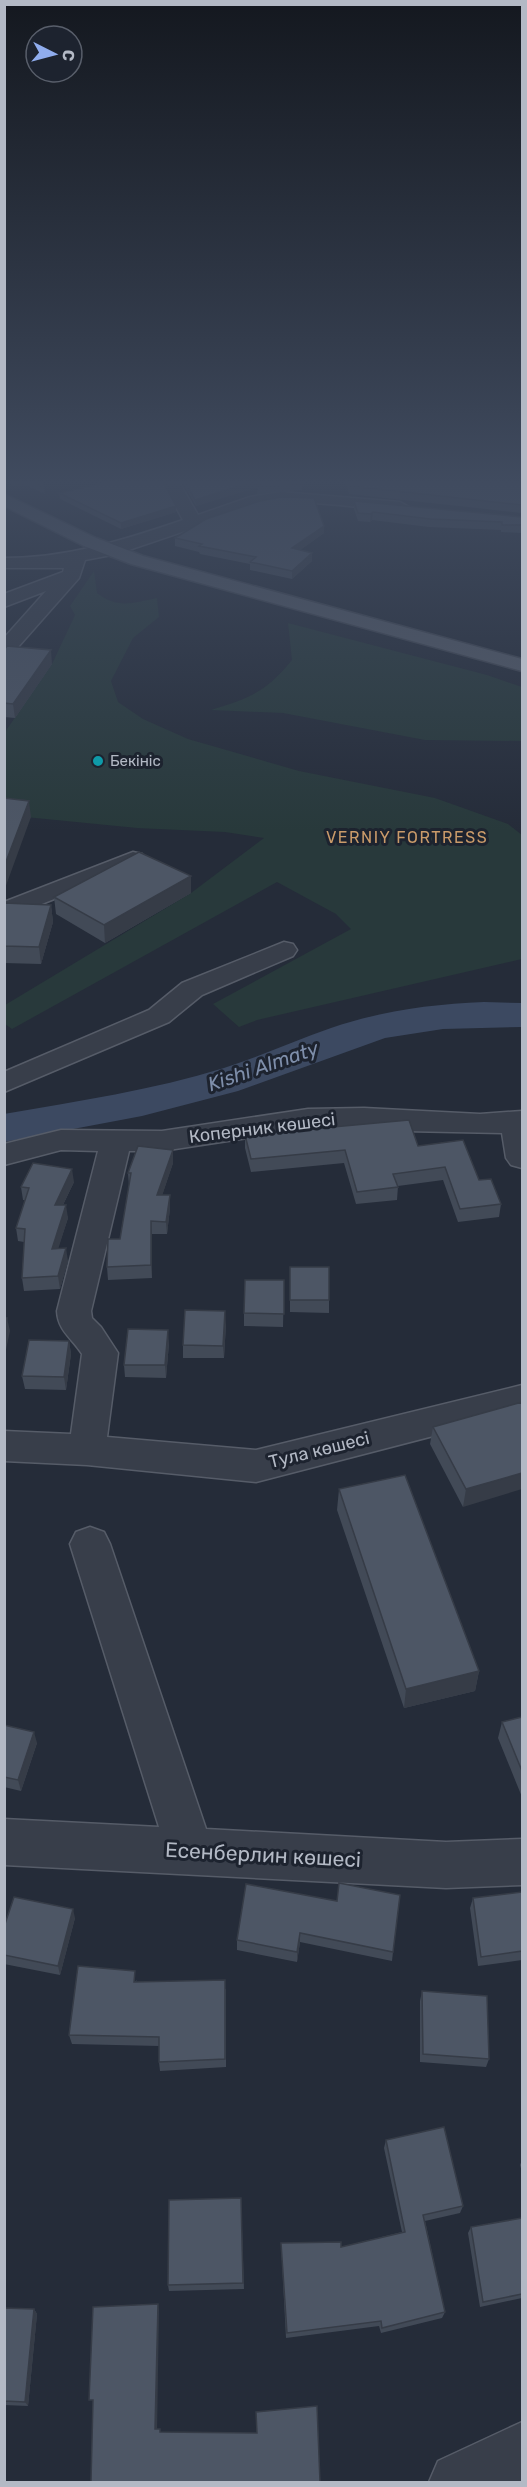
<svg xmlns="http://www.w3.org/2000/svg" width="527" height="2487" font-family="Rubik,sans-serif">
	<rect width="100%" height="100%" fill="#252c39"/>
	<!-- green -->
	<path fill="#28393b" d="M 94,571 L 97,593 C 118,609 132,603 157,598 L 159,617 L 133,638 L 111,681 L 118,702 L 143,719 L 188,739 L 299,771 L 435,798 L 508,824 L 522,835 L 522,959 L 257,1020 L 239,1027 L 213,1004 L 351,929 L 336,914 L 277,882 L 12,1029 L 5,1024 L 5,1005 L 191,893 L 264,838 L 225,832 L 137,828 L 5,815 L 5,732 L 52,664 L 75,615 L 70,606 Z
		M 288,623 L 487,675 L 522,687 L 522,741 L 425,740 L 283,713 L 211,710 C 250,698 266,692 292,660 Z"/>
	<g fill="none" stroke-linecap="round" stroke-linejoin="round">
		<!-- river -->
		<path fill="#3c4961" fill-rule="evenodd" d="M 484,1002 L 522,1003 L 522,1027 L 443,1029 L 385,1038 L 238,1091 L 142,1116 L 4,1142 L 4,1114 C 78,1101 153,1090 224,1068 C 260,1057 295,1040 331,1028 C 381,1011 432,1004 484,1002 Z"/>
		<!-- minor casing -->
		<g stroke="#565c68" stroke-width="3">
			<path id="minor" d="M 162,482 L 179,482 L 198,515 L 250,497 L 281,492 L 400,502 L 409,507 L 400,512 C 353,507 306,498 259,506 L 117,554 L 85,560 L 79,578 L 11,655 L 4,657 L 4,638 L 46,591 L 4,607 L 4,594 L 63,572 L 64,568 L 4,568 L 4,558 C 68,558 124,540 183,520 Z
				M 133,852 L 142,854 L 145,859 L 142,864 L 4,919 L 4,902 Z
				M 284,942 L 293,944 L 297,950 L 293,956 L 202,995 L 169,1022 L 4,1092 L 4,1072 L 149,1010 L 182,983 Z
				M 364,1108 L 480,1114 L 522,1111 L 522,1168 L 511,1165 L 506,1158 L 502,1133 L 308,1129 L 162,1151 L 129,1151 L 91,1311 L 92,1318 L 101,1327 L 118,1353 L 107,1437 L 256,1450 L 522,1385 L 522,1413 L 256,1482 L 87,1465 L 4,1461 L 4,1431 L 71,1434 L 82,1354 C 72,1338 58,1331 57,1311 L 98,1151 L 61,1150 L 4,1165 L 4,1144 L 61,1130 L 162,1131 L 308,1109 Z
				M 90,1527 L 104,1532 L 110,1544 L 206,1829 L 446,1842 L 522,1839 L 522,1885 L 446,1888 L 4,1865 L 4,1819 L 159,1827 L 70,1544 L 76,1532 Z
				M 522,2422 L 522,2482 L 429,2482 L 438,2461 Z"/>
		</g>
		<!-- major casing -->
		<g stroke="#414753" stroke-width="3">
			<path id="major" d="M 4,494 L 96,538 L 143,556 L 522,659 L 522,671 L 131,564 L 84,546 L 4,506 Z"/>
		</g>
		<!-- minor -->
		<use href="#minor" fill="#383e4a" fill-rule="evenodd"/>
		<!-- major -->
		<use href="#major" fill="#565d6a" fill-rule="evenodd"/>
	</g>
	<!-- wall -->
	<path fill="#424a57" d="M 9,482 L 43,482 L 45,494 L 26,485 L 16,487 Z
		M 105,482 L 163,482 L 176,512 L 121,529 L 60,499 L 59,493 Z
		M 182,482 L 302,482 L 302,490 L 257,494 L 258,487 L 196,506 Z
		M 346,482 L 522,483 L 522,513 L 349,494 Z
		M 354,501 L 522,517 L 522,533 L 501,532 L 501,530 L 429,527 L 372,520 L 370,522 L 358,521 L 354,509 Z
		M 324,526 L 324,533 L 300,550 L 312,553 L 312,561 L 292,579 L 250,570 L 250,564 L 200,554 L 199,552 L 175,546 L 175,538 Z
		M 4,650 L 52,664 L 15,718 L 4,717 Z
		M 191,893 L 105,943 L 56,914 L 54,897 Z
		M 4,903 L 51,905 L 53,922 L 41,964 L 4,963 Z
		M 245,1135 L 418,1146 L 479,1180 L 501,1204 L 499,1217 L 458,1222 L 443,1180 L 398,1186 L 397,1200 L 356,1204 L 344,1163 L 251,1172 L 245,1148 Z
		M 173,1163 L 162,1195 L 170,1208 L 167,1234 L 152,1234 L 152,1278 L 108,1280 L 107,1267 L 120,1239 L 129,1186 L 128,1173 Z
		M 74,1182 L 63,1205 L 68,1218 L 58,1248 L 68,1261 L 60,1289 L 24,1291 L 22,1278 L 24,1242 L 18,1241 L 16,1228 L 25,1200 L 23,1200 L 21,1187 Z
		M 290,1267 L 329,1300 L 329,1313 L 290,1312 Z
		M 284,1280 L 283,1327 L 244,1326 L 244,1313 Z
		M 226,1324 L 224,1358 L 183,1358 L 183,1345 Z
		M 69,1341 L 71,1354 L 66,1390 L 25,1389 L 22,1376 Z
		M 169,1343 L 166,1378 L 125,1377 L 124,1365 Z
		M 522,1402 L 463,1507 L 430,1444 L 433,1427 Z
		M 339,1489 L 479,1671 L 475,1691 L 404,1708 L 337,1510 Z
		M 522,1717 L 522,1797 L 498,1738 L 502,1722 Z
		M 4,1725 L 37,1743 L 21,1791 L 4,1787 Z
		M 246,1884 L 393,1952 L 392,1961 L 300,1942 L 297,1962 L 237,1950 L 237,1940 Z
		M 522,1897 L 522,1960 L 478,1966 L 470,1908 L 473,1898 Z
		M 75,1918 L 60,1975 L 4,1964 L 4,1927 Z
		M 137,1980 L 136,1982 L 226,1989 L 226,2067 L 160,2071 L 159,2062 L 159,2046 L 72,2044 L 69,2035 Z
		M 422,1991 L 489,2059 L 486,2067 L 420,2062 L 420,2001 Z
		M 386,2140 L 463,2206 L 460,2213 L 425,2221 L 445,2312 L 442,2318 L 381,2333 L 379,2326 L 286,2338 L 281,2243 L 341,2247 L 402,2232 L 384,2148 Z
		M 522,2160 L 522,2172 L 520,2165 Z
		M 241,2198 L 244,2289 L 169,2291 L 168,2285 Z
		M 522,2218 L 522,2298 L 480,2307 L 468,2233 L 471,2227 Z
		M 4,2308 L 34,2309 L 37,2314 L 28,2406 L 4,2405 Z"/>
	<!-- shaded-wall -->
	<path fill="#363c47" d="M 16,482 L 26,482 L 26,485 L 16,487 Z
		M 252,482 L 267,482 L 267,484 L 196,506 L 195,500 Z
		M 176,506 L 176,512 L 121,529 L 121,523 Z
		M 373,512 L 372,520 L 370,522 L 371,514 Z
		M 324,526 L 324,533 L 292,556 L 292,548 Z
		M 312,553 L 312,561 L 292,579 L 292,571 Z
		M 51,650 L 52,664 L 15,718 L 13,704 Z
		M 29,801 L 31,817 L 4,891 L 4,867 Z
		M 191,876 L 191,893 L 105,943 L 104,925 Z
		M 51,905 L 53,922 L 41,964 L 39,947 Z
		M 173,1150 L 173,1163 L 158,1208 L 157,1195 Z
		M 72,1169 L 74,1182 L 57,1217 L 55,1205 Z
		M 170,1195 L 170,1208 L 167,1234 L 166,1222 Z
		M 66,1205 L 68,1218 L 54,1262 L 52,1249 Z
		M 151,1221 L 152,1234 L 152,1278 L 151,1265 Z
		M 66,1248 L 68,1261 L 60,1289 L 58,1276 Z
		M 225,1311 L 226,1324 L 224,1358 L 223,1346 Z
		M 7,1318 L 10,1331 L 4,1359 L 4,1333 Z
		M 168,1330 L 169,1343 L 166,1378 L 165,1365 Z
		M 69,1341 L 71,1354 L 66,1390 L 64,1377 Z
		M 522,1473 L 522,1489 L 463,1507 L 466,1489 Z
		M 479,1671 L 475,1691 L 404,1708 L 406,1689 Z
		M 34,1732 L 37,1743 L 21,1791 L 18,1780 Z
		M 73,1909 L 75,1918 L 60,1975 L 58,1966 Z
		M 300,1933 L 300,1942 L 297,1962 L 297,1952 Z
		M 158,2304 L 159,2310 L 157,2433 L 155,2429 Z
		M 34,2309 L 37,2314 L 28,2406 L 25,2402 Z"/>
	<!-- building -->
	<path fill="#4d5665" stroke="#363c47" stroke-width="1.5" d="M 33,482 L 43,482 L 44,488 Z
		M 108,482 L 163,482 L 176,506 L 121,523 L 59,493 Z
		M 185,482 L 252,482 L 195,500 Z
		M 265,482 L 302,482 L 302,484 L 257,487 Z
		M 348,482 L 522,483 L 522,505 L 350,486 Z
		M 281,497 L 314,498 L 324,526 L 292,548 L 312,553 L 292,571 L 250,562 L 256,557 L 199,546 L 202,544 L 175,538 L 206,519 L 260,501 Z
		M 354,501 L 522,517 L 522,525 L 502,525 L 502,522 L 430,519 L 373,512 L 371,514 L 358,513 Z
		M 7,646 L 51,650 L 13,704 L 4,703 L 4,650 Z
		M 4,798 L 29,801 L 4,867 Z
		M 139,852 L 191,876 L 104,925 L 54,897 Z
		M 4,903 L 51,905 L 39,947 L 4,946 Z
		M 409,1120 L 418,1146 L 463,1140 L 479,1180 L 491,1179 L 501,1204 L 460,1209 L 445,1167 L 393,1174 L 398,1187 L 357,1192 L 345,1150 L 251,1159 L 245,1135 Z
		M 138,1146 L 173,1150 L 157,1195 L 170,1195 L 166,1222 L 151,1221 L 151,1265 L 107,1267 L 108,1239 L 120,1239 L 131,1173 L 128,1173 Z
		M 33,1163 L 72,1169 L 55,1205 L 66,1205 L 52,1249 L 66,1248 L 58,1276 L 22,1278 L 25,1229 L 16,1228 L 29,1188 L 21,1187 Z
		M 290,1267 L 329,1267 L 329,1300 L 290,1300 Z
		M 245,1280 L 284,1280 L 284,1314 L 244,1313 Z
		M 185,1310 L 225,1311 L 223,1346 L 183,1345 Z
		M 4,1318 L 7,1318 L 4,1333 Z
		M 128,1329 L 168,1330 L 165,1365 L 124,1365 Z
		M 29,1340 L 69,1341 L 64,1377 L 22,1376 Z
		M 522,1402 L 522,1473 L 466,1489 L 433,1427 Z
		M 405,1475 L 479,1671 L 406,1689 L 339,1489 Z
		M 522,1717 L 522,1771 L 502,1722 Z
		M 4,1725 L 34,1732 L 18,1780 L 4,1777 Z
		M 339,1883 L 400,1895 L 393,1952 L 300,1933 L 297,1952 L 237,1940 L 246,1884 L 337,1901 Z
		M 522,1892 L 522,1951 L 481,1957 L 473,1898 Z
		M 14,1897 L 73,1909 L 58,1966 L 4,1955 L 4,1927 Z
		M 78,1966 L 135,1971 L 134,1982 L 225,1980 L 225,2059 L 159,2062 L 159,2037 L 69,2035 Z
		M 422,1991 L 487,1996 L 489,2059 L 423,2054 Z
		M 444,2127 L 463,2206 L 423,2215 L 445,2312 L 382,2328 L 381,2321 L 287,2333 L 281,2243 L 341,2242 L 341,2247 L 405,2232 L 386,2140 Z
		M 241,2198 L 243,2283 L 168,2285 L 169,2200 Z
		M 522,2218 L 522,2294 L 483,2302 L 471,2227 Z
		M 158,2304 L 155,2429 L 160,2429 L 160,2432 L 257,2433 L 256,2412 L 317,2406 L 320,2482 L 91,2482 L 93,2400 L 89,2400 L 93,2307 Z
		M 4,2308 L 34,2309 L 25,2402 L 4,2401 Z"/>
	<!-- sky -->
	<linearGradient id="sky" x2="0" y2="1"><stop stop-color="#14181f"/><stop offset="0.58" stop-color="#404b5f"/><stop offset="1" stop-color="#404b5f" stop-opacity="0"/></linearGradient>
	<rect width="527" height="831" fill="url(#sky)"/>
	<!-- markers -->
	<circle fill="#0f9aa8" stroke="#1d232f" stroke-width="2" cx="98" cy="761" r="6"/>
	<g text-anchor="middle" stroke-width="6" stroke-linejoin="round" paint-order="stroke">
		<!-- far-poi labels -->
		<g font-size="15" fill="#b3b9c5" stroke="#1d232f" text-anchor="start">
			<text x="110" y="766">Бекініс</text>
		</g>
		<!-- far-neighbourhood labels -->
		<g font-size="16" letter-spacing="1.5" fill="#ca9b6a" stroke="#1d232f">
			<text x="407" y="843">VERNIY FORTRESS</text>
		</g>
		<!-- street labels -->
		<g font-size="18" fill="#b3b9c5" stroke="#1d232f">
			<text transform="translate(262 1128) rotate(-7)" y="6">Коперник көшесі</text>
			<text transform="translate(319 1450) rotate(-14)" y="6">Тула көшесі</text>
		</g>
		<!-- water labels -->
		<g font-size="20" font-style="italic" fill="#7e8eaa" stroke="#1d232f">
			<text transform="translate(263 1066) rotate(-19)" y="7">Kіshі Almaty</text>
		</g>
		<!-- near-street labels -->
		<g font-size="21" fill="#b3b9c5" stroke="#1d232f">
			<text transform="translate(263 1855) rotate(3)" y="7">Есенберлин көшесі</text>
		</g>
	</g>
	<!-- border -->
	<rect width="527" height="2487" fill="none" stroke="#b3b9c5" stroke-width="12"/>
	<!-- north arrow -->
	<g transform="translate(54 54) rotate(96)"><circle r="28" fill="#1d232f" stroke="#595f6b" stroke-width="1.5"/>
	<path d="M0-4.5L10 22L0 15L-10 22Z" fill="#90adee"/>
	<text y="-9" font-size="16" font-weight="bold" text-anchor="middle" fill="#b3b9c5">С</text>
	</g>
</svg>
